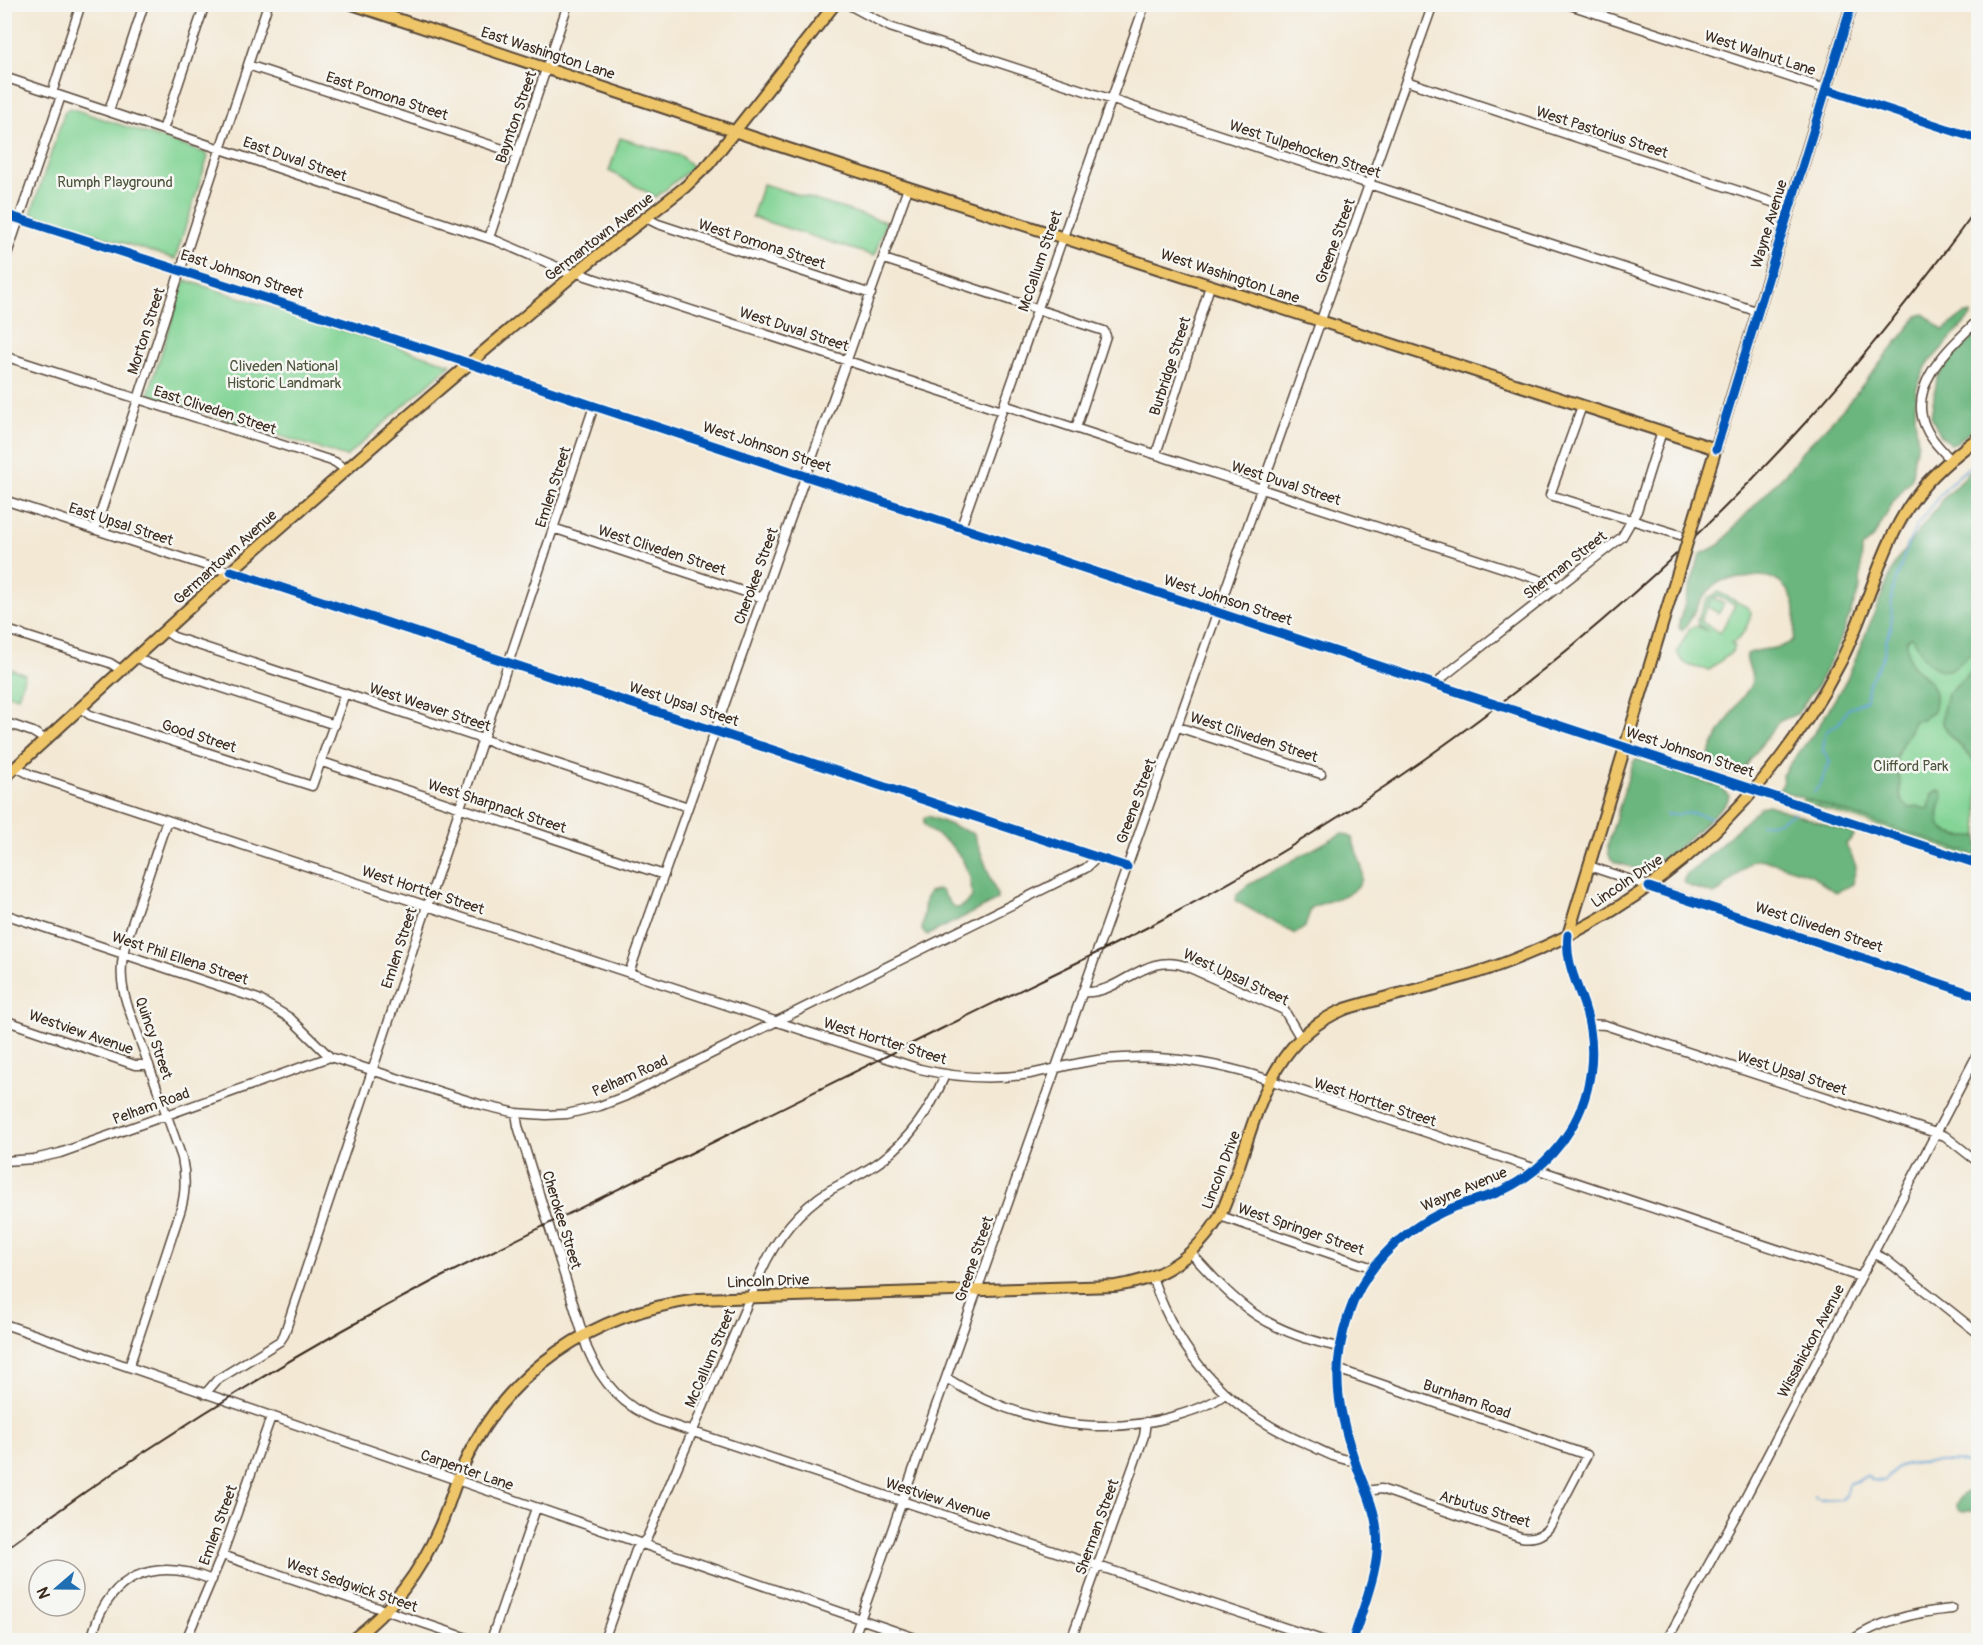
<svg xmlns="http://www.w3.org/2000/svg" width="1983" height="1645" font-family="Pangolin,sans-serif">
	<rect width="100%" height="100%" fill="#f6f6f2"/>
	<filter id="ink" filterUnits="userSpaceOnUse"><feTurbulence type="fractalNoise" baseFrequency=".0167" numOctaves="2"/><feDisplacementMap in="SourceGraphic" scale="12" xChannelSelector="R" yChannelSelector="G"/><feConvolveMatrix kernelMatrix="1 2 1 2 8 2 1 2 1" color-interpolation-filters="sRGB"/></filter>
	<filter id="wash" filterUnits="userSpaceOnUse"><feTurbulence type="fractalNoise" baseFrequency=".008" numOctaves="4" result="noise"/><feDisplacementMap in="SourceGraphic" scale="24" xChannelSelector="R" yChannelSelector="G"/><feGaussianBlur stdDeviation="1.35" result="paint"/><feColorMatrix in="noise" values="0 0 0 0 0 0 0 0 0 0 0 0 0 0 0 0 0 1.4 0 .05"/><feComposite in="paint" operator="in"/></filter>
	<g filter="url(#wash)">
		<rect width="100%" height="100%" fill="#f3e8d4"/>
		<!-- green -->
		<path fill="#83d495" stroke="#5f7f5a" stroke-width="1.5" fill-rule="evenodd" d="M 70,108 L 205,153 L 208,157 L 175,259 L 31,214 L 65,111 Z
			M 620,138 L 681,156 L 693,167 L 656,197 L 609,171 Z
			M 763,184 L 886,222 L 874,256 L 752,217 Z
			M 185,280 L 451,364 L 346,457 L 148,394 Z
			M 1978,520 L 1978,859 L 1802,801 L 1829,768 Z
			M 1718,592 L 1747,607 L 1751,612 C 1750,622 1741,641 1731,643 L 1735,646 C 1732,657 1717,660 1710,670 C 1697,668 1682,667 1677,652 L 1690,628 L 1697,626 L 1708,631 L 1698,625 L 1697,619 L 1708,598 ZM 1717,596 L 1735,605 L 1720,633 L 1700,621 L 1711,599 L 1707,607 L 1719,613 L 1724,604 L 1713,598 Z
			M 5,667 L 25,674 L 18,697 L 5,693 Z"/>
		<!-- forest -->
		<path fill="#6ab67e" stroke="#52704e" stroke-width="1.5" d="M 1924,314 L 1943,330 L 1965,314 L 1971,314 L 1971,316 L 1927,365 L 1916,389 L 1915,417 L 1918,443 L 1914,456 L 1912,478 L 1894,501 L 1874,537 L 1862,548 L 1860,588 L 1837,648 L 1818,684 L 1797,714 L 1780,721 L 1774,727 L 1743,770 L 1739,773 L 1730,773 L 1712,764 L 1709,755 C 1715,737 1727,722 1737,705 C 1741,698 1750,690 1752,681 C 1754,671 1744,664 1747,654 C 1762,647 1781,651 1793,640 C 1796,632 1794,625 1795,617 C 1797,597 1782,577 1761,576 C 1755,576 1748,578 1742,578 C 1735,579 1727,578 1720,582 C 1705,589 1695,611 1687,625 L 1682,630 L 1679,628 L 1679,622 L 1698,561 L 1701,554 L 1721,544 L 1735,526 L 1792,466 L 1802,452 L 1844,408 L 1918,316 Z
			M 1978,332 L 1978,426 L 1955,443 L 1950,444 L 1941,436 L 1931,416 L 1937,378 L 1949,361 Z
			M 1978,464 L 1978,574 L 1976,580 L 1978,600 L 1978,645 C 1962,660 1949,684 1926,660 C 1918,652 1921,646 1911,637 L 1908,638 C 1905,644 1907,646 1908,652 C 1909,672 1928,673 1934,689 C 1937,696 1934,705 1933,712 L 1922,719 L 1913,721 C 1910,737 1898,744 1896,760 C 1895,768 1900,776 1900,784 C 1900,795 1899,802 1910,808 L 1917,806 L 1926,809 L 1929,808 L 1932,793 L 1939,791 L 1943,793 C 1942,800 1940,805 1939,812 C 1934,837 1963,837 1978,836 L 1978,856 L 1779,790 L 1783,784 L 1782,775 L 1817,729 L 1847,679 L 1896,561 L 1945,497 Z
			M 1978,665 L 1978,765 L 1949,734 L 1942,722 L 1942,714 L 1947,694 Z
			M 1637,759 L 1721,787 L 1729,796 L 1727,802 C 1714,814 1659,870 1644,870 C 1637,870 1629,866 1621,864 C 1610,862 1607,855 1608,844 L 1631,768 L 1634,761 Z
			M 1768,805 L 1852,833 L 1854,836 L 1846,844 L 1856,866 L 1853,884 L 1836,892 L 1824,885 L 1812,875 L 1761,859 L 1752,861 L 1721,890 L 1714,894 L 1691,887 L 1685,883 L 1684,879 L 1687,874 L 1698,866 L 1754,813 L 1761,807 Z
			M 928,816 L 974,834 L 997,895 L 997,899 L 993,902 L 928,935 L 924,933 L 922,930 L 925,900 L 929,892 L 939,889 C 952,900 951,921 972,897 L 970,877 L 962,859 L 949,843 L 929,830 L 924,824 L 924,818 Z
			M 1342,833 L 1353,838 C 1354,849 1360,858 1362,869 C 1368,896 1327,899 1311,908 L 1305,927 L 1295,934 L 1236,901 L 1237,894 L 1248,885 Z
			M 1978,1486 L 1978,1510 C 1945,1517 1955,1494 1978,1486 Z"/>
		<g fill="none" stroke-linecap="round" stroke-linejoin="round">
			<!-- stream -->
			<path stroke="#62a3d5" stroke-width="2" d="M 1814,792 L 1821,783 L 1830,762 L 1823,751 L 1825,732 L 1839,723 L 1848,709 L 1866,700 L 1869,683 L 1884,655 L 1886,640 L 1891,629 L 1892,592 L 1908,544 L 1916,527 L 1939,496 L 1953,481 L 1978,459
				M 1666,815 L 1694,813 L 1711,818
				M 1761,824 L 1778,822 L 1794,813
				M 1814,1497 L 1819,1500 L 1842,1499 L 1846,1495 L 1849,1484 L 1867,1476 L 1871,1480 L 1885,1481 C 1890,1477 1893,1470 1898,1467 C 1908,1461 1969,1460 1978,1466"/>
		</g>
	</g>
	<g filter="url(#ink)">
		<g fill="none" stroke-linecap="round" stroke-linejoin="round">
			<!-- minor casing -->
			<g stroke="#574639" stroke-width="11">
				<path id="minor" d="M 847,4 L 890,27 L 1759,312
					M 1567,4 L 1978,139
					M 248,65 L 518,154
					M 4,77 L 497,241 L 562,269 L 572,276
					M 1406,81 L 1790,208
					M 52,93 L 81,4
					M 109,111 L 144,4
					M 163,130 L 205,4
					M 4,214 L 453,358 L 594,406 L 1491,703
					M 646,218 L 658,224 L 871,294
					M 489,238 L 568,4
					M 884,259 L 1104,331 L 1106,336 L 1076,428
					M 4,263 L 61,96
					M 578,271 L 586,276 L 1002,411
					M 4,356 L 335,462 L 346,470
					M 1004,405 L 1552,584 L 1558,588
					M 1582,406 L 1550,495 L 1680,535
					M 1156,454 L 1210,286
					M 1950,459 C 1941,449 1930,439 1925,426 C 1907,383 1952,346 1978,320
					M 4,500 L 207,566 L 245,575 L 1127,867
					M 961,527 L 1145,4
					M 553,528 L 763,598
					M 95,530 L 268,4
					M 4,629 L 110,663 L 121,670
					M 165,631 L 174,637 L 688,807
					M 136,657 L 147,663 L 335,725
					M 1437,685 L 1444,676 L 1622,537 L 1637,511 L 1662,431
					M 80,708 L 90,715 L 312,786 L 345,693
					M 1508,708 L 1978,864
					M 4,722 L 33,732 L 46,740
					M 1178,727 L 1321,774
					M 322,762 L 664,875
					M 16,767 L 31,775 L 920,1069 C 957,1078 993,1080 1030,1074 C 1056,1069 1080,1061 1107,1059 C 1158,1054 1208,1061 1257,1076 L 1860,1277
					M 1589,866 L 1978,996
					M 4,914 L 258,999 L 290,1018 L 330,1057
					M 629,973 L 908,188
					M 1082,992 C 1121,996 1143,950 1188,967 L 1284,1010 L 1300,1037
					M 4,1020 L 135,1065 L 149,1065
					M 1589,1024 L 1605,1025 L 1945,1136 L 1978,1162
					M 516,1113 L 518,1126 L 587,1348 C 601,1382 623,1407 657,1420 L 1322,1640
					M 4,1161 L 34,1159 L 60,1153 L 330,1057 L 482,1105 L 516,1113 L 546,1115 L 567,1114 L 600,1106 L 626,1096 L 1086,868 L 1098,857
					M 1220,1216 L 1373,1268
					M 1191,1253 C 1240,1308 1265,1331 1339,1347
					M 1873,1253 L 1885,1259 L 1978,1333
					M 1152,1277 C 1180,1358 1228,1411 1307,1444 C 1323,1451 1337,1460 1355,1461
					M 4,1324 L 921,1640
					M 129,1367 L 180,1212 C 186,1194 186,1177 182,1158 L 127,1004 C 120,982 120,964 126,942 L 167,820
					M 1337,1369 L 1587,1455 L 1550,1526 C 1543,1536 1533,1539 1521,1537 L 1381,1489 L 1366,1491
					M 946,1378 C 1015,1421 1096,1439 1175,1416 C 1192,1411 1211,1405 1225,1394
					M 205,1394 L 217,1380 L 280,1341 L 284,1335 L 594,406
					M 222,1555 L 473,1640
					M 91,1640 C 94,1630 97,1619 102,1610 C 126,1565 170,1563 212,1580
					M 186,1640 L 222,1555 L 271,1417
					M 491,1640 L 536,1508
					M 604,1640 L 636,1550 L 647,1538 L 760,1274 C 775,1240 798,1210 830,1190 C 848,1180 866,1172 882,1160 C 911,1138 931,1108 945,1075
					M 853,1640 L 1433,4
					M 1071,1640 L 1144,1436 L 1146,1422
					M 1353,1640 C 1363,1606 1381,1567 1377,1531 C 1375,1510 1366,1490 1358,1470 C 1339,1416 1329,1373 1348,1316 C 1363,1270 1399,1232 1443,1212 C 1459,1204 1477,1200 1494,1194 C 1539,1176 1575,1137 1587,1090 C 1594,1062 1593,1032 1584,1005 C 1576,981 1565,961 1568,935
					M 1667,1640 L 1740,1508 L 1978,1053
					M 1852,1640 C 1881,1620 1917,1612 1952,1609"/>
			</g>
			<!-- major casing -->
			<g stroke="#574639" stroke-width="14">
				<path id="major" d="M 352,4 L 758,139 L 1716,449
					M 1709,471 L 1852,4
					M 4,778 L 197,601 L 388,433 L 578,271 L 685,187 L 709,164 L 835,4
					M 1568,935 L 1672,592
					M 352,1640 C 392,1610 421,1571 440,1526 C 449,1506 454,1485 463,1466 C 507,1369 594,1313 698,1299 L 1115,1286 C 1161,1280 1196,1256 1220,1216 C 1255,1140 1257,1045 1345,1009 C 1400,992 1456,982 1510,961 C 1655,906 1771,798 1841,661 C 1869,607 1880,545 1916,496 C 1933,473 1955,455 1978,438"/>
			</g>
			<!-- minor -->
			<use href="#minor" stroke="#fff" stroke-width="8"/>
			<!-- major -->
			<use href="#major" stroke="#eec569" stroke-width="10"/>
			<!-- rail -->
			<path stroke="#3b2a1e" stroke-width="2" d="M 4,1550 C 142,1448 286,1358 437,1279 C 606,1195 774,1112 943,1028 C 1011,994 1081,962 1148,927 C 1244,877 1338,820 1426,758 C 1563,661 1692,548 1805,423 C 1867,354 1924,281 1978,207"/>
			<!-- minor-bridge casing -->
			<g stroke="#574639" stroke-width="11" stroke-linecap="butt">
				<path id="minor-bridge" d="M 1491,703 L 1508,708"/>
			</g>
			<!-- major-bridge casing -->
			<g stroke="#574639" stroke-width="14" stroke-linecap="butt">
				<path id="major-bridge" d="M 1672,592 L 1709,471"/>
			</g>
			<!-- minor-bridge -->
			<use href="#minor-bridge" stroke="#fff" stroke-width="8"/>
			<!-- major-bridge -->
			<use href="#major-bridge" stroke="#eec569" stroke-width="10"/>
			<!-- cycleway casing -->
			<g stroke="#f6f6f2" stroke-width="13">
				<path id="cycleway" d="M 1826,89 L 1978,139
					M 4,214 L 453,358 L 594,406 L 1978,864
					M 1716,449 L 1852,4
					M 231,571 L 1127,867
					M 1649,887 L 1978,996
					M 1353,1640 C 1363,1606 1381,1567 1377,1531 C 1375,1510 1366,1490 1358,1470 C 1339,1416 1329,1373 1348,1316 C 1363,1270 1399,1232 1443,1212 C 1459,1204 1477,1200 1494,1194 C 1539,1176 1575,1137 1587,1090 C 1594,1062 1593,1032 1584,1005 C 1576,981 1565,961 1568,935"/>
			</g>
			<!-- cycleway -->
			<use href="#cycleway" stroke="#0057b8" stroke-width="9"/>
		</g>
	</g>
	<g text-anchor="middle" stroke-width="5" stroke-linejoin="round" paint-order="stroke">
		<!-- street labels -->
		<g font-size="15" fill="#3b2a1e" stroke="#f6f6f2">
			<text transform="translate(548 53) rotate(18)" y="5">East Washington Lane</text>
			<text transform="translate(1760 53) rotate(18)" y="5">West Walnut Lane</text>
			<text transform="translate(387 96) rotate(18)" y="5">East Pomona Street</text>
			<text transform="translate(516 117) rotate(-71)" y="5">Baynton Street</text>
			<text transform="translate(1602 132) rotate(18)" y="5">West Pastorius Street</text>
			<text transform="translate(1305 149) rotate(18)" y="5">West Tulpehocken Street</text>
			<text transform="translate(295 159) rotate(19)" y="5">East Duval Street</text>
			<text transform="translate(1769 224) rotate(-73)" y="5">Wayne Avenue</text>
			<text transform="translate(599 237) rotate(-38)" y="5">Germantown Avenue</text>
			<text transform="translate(1335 241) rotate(-70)" y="5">Greene Street</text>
			<text transform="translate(762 244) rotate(18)" y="5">West Pomona Street</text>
			<text transform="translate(1040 261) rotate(-71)" y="5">McCallum Street</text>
			<text transform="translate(242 274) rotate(18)" y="5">East Johnson Street</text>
			<text transform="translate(1230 276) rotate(18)" y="5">West Washington Lane</text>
			<text transform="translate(794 329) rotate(18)" y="5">West Duval Street</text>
			<text transform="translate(146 331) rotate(-72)" y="5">Morton Street</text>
			<text transform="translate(1170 366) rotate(-72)" y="5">Burbridge Street</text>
			<text transform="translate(215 410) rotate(18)" y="5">East Cliveden Street</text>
			<text transform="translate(767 447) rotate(18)" y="5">West Johnson Street</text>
			<text transform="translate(1286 483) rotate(18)" y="5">West Duval Street</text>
			<text transform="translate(553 487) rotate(-72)" y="5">Emlen Street</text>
			<text transform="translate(121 524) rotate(18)" y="5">East Upsal Street</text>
			<text transform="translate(662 550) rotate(18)" y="5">West Cliveden Street</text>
			<text transform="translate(225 557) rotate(-42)" y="5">Germantown Avenue</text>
			<text transform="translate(1565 565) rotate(-38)" y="5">Sherman Street</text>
			<text transform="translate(756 576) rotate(-70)" y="5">Cherokee Street</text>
			<text transform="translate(1228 600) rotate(18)" y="5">West Johnson Street</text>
			<text transform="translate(684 704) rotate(18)" y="5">West Upsal Street</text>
			<text transform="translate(430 707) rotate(18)" y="5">West Weaver Street</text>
			<text transform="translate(199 736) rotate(18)" y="5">Good Street</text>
			<text transform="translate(1254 737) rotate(18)" y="5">West Cliveden Street</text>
			<text transform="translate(1690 752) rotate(18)" y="5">West Johnson Street</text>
			<text transform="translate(1136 801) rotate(-70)" y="5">Greene Street</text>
			<text transform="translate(497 806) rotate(18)" y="5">West Sharpnack Street</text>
			<text transform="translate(1627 881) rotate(-34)" y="5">Lincoln Drive</text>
			<text transform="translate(423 890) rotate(18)" y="5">West Hortter Street</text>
			<text transform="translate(1819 927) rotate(18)" y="5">West Cliveden Street</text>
			<text transform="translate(399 948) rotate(-72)" y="5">Emlen Street</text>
			<text transform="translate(180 958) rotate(18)" y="5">West Phil Ellena Street</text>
			<text transform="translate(1236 977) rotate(25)" y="5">West Upsal Street</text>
			<text transform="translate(81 1032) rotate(19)" y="5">Westview Avenue</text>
			<text transform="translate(154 1038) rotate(71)" y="5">Quincy Street</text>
			<text transform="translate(885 1041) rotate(17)" y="5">West Hortter Street</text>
			<text transform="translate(1792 1073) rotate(18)" y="5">West Upsal Street</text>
			<text transform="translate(630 1076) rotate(-24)" y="5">Pelham Road</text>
			<text transform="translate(1375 1102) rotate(18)" y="5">West Hortter Street</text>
			<text transform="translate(151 1106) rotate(-20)" y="5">Pelham Road</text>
			<text transform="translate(1221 1170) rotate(-69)" y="5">Lincoln Drive</text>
			<text transform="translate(1464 1189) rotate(-23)" y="5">Wayne Avenue</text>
			<text transform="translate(562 1220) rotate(73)" y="5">Cherokee Street</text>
			<text transform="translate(1301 1229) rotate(19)" y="5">West Springer Street</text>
			<text transform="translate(974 1259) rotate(-71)" y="5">Greene Street</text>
			<text transform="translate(768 1281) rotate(-2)" y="5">Lincoln Drive</text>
			<text transform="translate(1811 1341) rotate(-62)" y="5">Wissahickon Avenue</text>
			<text transform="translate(710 1358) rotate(-67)" y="5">McCallum Street</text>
			<text transform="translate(1467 1399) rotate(19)" y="5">Burnham Road</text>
			<text transform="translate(467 1470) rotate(19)" y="5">Carpenter Lane</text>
			<text transform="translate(938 1499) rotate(18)" y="5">Westview Avenue</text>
			<text transform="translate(1485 1509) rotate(17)" y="5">Arbutus Street</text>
			<text transform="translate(218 1525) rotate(-70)" y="5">Emlen Street</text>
			<text transform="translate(1097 1527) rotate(-70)" y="5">Sherman Street</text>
			<text transform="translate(352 1585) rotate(19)" y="5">West Sedgwick Street</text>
		</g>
		<!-- park labels -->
		<g font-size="15" fill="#4d543c" stroke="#f6f6f2">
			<text x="115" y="187">Rumph Playground</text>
			<text x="284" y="371">Cliveden National<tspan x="284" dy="17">Historic Landmark</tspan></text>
			<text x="1911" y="771">Clifford Park</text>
		</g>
	</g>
	<!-- margin -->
	<rect width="1983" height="1645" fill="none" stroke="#f6f6f2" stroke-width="24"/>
	<!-- north arrow -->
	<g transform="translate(57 1588) rotate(250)"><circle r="28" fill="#f6f6f2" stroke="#aba49d" stroke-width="1.5"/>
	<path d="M0-4.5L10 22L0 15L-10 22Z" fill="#1f6fb2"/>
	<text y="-9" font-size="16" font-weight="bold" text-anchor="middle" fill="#3b2a1e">N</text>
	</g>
</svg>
